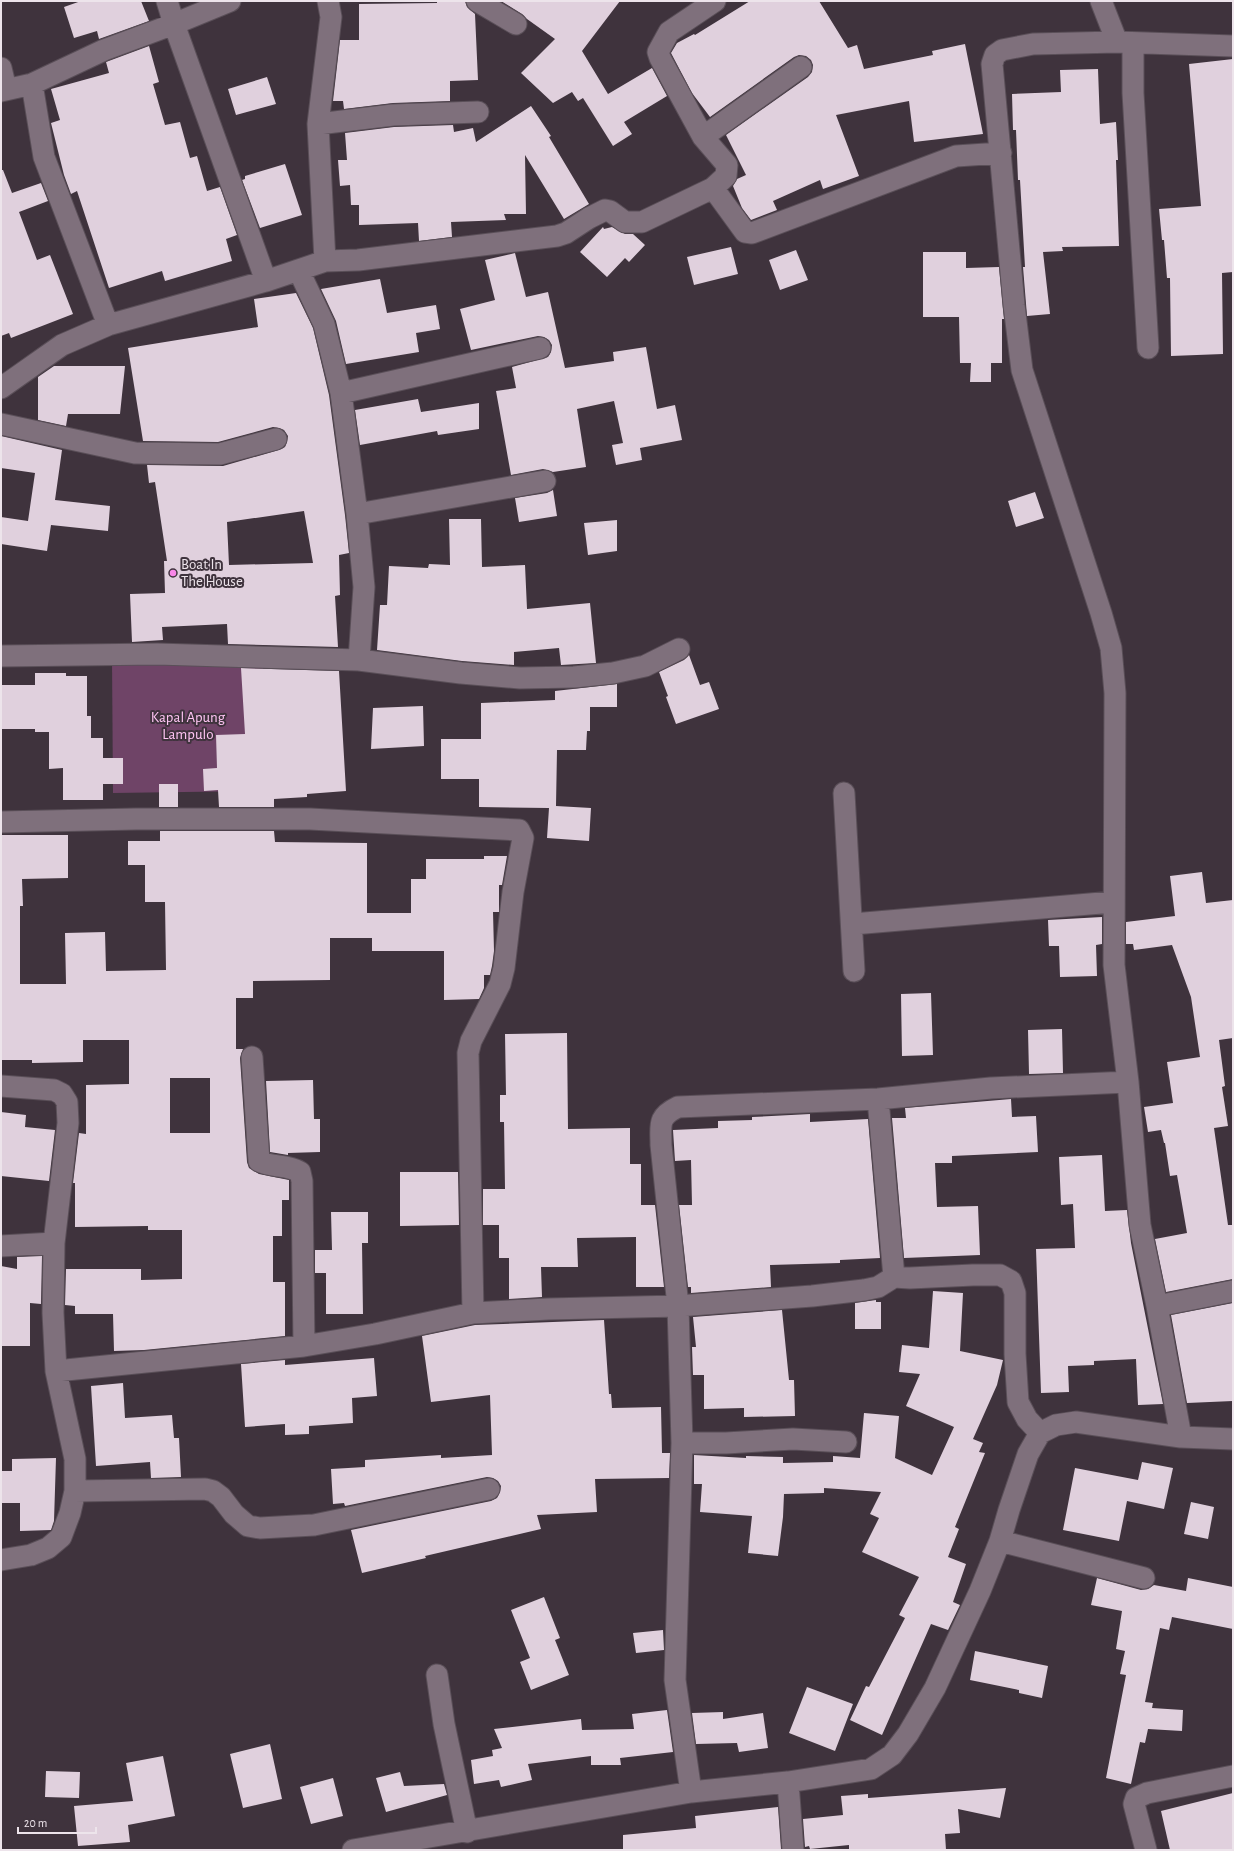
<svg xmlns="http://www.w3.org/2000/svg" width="1234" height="1851" font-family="'Alegreya Sans',sans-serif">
	<rect width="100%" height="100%" fill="#3f333d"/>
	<!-- green -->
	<path fill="#6f4467" d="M 263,658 L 264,791 L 113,793 L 112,660 Z"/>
	<!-- building -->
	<path fill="#e0d0dd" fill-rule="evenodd" d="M 81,1 L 141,1 L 149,21 L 99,39 L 97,31 L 74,38 L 64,7 Z
		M 437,1 L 465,1 L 467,7 L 475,14 L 478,80 L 450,81 L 450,101 L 393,103 L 344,109 L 343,101 L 333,101 L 340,40 L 359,40 L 359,4 L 437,3 Z
		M 501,1 L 620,1 L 582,51 L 608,94 L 652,68 L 667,96 L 624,122 L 632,134 L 613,146 L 583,98 L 578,101 L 572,92 L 553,103 L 521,73 L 555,39 L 527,19 L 522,14 Z
		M 750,1 L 819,1 L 848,48 L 857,45 L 864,69 L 933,55 L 932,51 L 965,44 L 983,134 L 914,142 L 909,101 L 836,115 L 859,176 L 823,189 L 820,180 L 773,201 L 777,210 L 751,220 L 742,208 L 733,186 L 737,179 L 746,175 L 726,135 L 808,77 L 812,72 L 813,65 L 811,60 L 806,56 L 799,55 L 794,57 L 710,117 L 692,93 L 671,53 L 677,43 L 694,34 L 695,35 Z
		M 149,46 L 159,82 L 153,84 L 165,125 L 180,122 L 190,158 L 197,156 L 207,191 L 220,187 L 237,235 L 226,239 L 232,261 L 165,281 L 162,271 L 109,288 L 77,191 L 71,194 L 64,175 L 51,123 L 60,120 L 51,89 L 109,73 L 106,62 Z
		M 1233,59 L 1233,272 L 1222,273 L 1223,354 L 1171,356 L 1170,278 L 1167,278 L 1164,240 L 1162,240 L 1159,209 L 1201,206 L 1189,64 Z
		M 1098,69 L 1100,124 L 1116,122 L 1118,160 L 1116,160 L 1119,246 L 1062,247 L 1063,251 L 1043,252 L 1050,314 L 1027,316 L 1023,267 L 1025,267 L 1020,180 L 1018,180 L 1016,130 L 1013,130 L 1012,94 L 1061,92 L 1060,70 Z
		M 267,77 L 276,104 L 236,115 L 228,89 Z
		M 531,106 L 551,136 L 549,137 L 589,204 L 564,219 L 525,155 L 526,214 L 504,214 L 506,220 L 451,222 L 452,237 L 419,241 L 418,223 L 359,225 L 359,205 L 351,205 L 350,185 L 340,186 L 338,160 L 347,160 L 345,133 L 394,127 L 453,125 L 454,132 L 473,128 L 476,142 Z
		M 285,164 L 302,215 L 260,228 L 242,180 L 245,179 L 245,176 Z
		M 1,170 L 3,170 L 12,193 L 41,183 L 48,201 L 19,212 L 37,260 L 50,255 L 73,314 L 11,338 L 9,333 L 1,336 Z
		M 603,227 L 604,229 L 612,227 L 625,234 L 633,234 L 645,245 L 629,262 L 625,258 L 607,277 L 580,252 Z
		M 731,247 L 738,274 L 694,285 L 687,257 Z
		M 796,250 L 808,280 L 780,290 L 769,260 Z
		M 923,252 L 966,252 L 966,268 L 999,267 L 1004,319 L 1002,319 L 1002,363 L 991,363 L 991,382 L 970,382 L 971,363 L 960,363 L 959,317 L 923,317 Z
		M 515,253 L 526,297 L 548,292 L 565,368 L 614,361 L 613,352 L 646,347 L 657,409 L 675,405 L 682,440 L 640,448 L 642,460 L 616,465 L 612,445 L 623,443 L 614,401 L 577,409 L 586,467 L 553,472 L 543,469 L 511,475 L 496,391 L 516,388 L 512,367 L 548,357 L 551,352 L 552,345 L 549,340 L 544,337 L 538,336 L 471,350 L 460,309 L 495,300 L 485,260 Z
		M 380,279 L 387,313 L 436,305 L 440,329 L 416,333 L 419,352 L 346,364 L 336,321 L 321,289 Z
		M 296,293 L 313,328 L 329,395 L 345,515 L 349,553 L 339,555 L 340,595 L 335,596 L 338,647 L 228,644 L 227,624 L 162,627 L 163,640 L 132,642 L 130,594 L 165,593 L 164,561 L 167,561 L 155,482 L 149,483 L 147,465 L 223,466 L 279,450 L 285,447 L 287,442 L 288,436 L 284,430 L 279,428 L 273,427 L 218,442 L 143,441 L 128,348 L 258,327 L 254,299 ZM 304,511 L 313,563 L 229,565 L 227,522 Z
		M 54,366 L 125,366 L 120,414 L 68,414 L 66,426 L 38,420 L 38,377 Z
		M 418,399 L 421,412 L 479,403 L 479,429 L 438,435 L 437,431 L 360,445 L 355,410 Z
		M 1,436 L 62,450 L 55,500 L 110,506 L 108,531 L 51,525 L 47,551 L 1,544 L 1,517 L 28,521 L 35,473 L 1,468 Z
		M 553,490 L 557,516 L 519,522 L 515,498 L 547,493 Z
		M 1035,492 L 1044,518 L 1016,527 L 1008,501 Z
		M 449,519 L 481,519 L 482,567 L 525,565 L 527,609 L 590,603 L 596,663 L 561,665 L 559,648 L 514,652 L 514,665 L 462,661 L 377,650 L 380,605 L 387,605 L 389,566 L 428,568 L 429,564 L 450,565 Z
		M 617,520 L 617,551 L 588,555 L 584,523 Z
		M 689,655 L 700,685 L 709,682 L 719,709 L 676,724 L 666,697 L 668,696 L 659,672 L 684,660 Z
		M 241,668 L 339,671 L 346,791 L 307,794 L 307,797 L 274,799 L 274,807 L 219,807 L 218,790 L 204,791 L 203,769 L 217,768 L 216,735 L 245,734 Z
		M 35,673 L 66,673 L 66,676 L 87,676 L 87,716 L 91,716 L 91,738 L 103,738 L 103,758 L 123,758 L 123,784 L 103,784 L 103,800 L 63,800 L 63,768 L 49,769 L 49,732 L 35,732 L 35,729 L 1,729 L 1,685 L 35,685 Z
		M 617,684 L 617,707 L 590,707 L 590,731 L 587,731 L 586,750 L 557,750 L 556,806 L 591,808 L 589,841 L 547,838 L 549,808 L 479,807 L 479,779 L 441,779 L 441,739 L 481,739 L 481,703 L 555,700 L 555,691 Z
		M 423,706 L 424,746 L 371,749 L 373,708 Z
		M 159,784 L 178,784 L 178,807 L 159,807 Z
		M 160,831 L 274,831 L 275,842 L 367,843 L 367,913 L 411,913 L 411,879 L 426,879 L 426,859 L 484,859 L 484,856 L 507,856 L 502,885 L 499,885 L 499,912 L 493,912 L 494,951 L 492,966 L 490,975 L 484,975 L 484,988 L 479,999 L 444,1000 L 444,951 L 372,951 L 372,938 L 330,938 L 330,980 L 253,981 L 253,998 L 236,998 L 236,1049 L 243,1049 L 240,1058 L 247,1162 L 249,1168 L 259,1174 L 289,1180 L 289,1200 L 282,1200 L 282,1236 L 273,1236 L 273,1282 L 285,1282 L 285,1336 L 144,1350 L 114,1351 L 113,1314 L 75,1314 L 75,1306 L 65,1305 L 66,1269 L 141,1269 L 141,1280 L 182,1279 L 182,1230 L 148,1230 L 148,1226 L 75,1227 L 75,1183 L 73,1183 L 79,1133 L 86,1134 L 86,1085 L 129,1084 L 129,1040 L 83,1040 L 83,1062 L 32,1063 L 32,1060 L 1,1060 L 1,835 L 68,835 L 68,878 L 22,879 L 23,906 L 20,906 L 20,984 L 66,984 L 65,933 L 105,932 L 106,971 L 166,970 L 165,902 L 145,902 L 145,865 L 128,865 L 128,841 L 160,841 ZM 170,1078 L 210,1078 L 210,1133 L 170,1133 Z
		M 1202,872 L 1206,903 L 1233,900 L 1233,1038 L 1219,1040 L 1225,1086 L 1222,1087 L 1228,1126 L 1214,1128 L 1228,1225 L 1233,1225 L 1233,1279 L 1166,1292 L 1155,1239 L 1187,1233 L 1177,1175 L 1170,1176 L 1165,1143 L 1164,1143 L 1161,1130 L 1148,1132 L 1144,1107 L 1173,1103 L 1167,1062 L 1200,1057 L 1191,997 L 1172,945 L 1134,950 L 1133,944 L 1126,944 L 1126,922 L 1175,916 L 1170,876 Z
		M 1102,917 L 1102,944 L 1096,945 L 1097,976 L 1060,977 L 1059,946 L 1049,946 L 1048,920 Z
		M 931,993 L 933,1055 L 902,1056 L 901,994 Z
		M 1062,1029 L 1063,1073 L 1029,1074 L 1028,1030 Z
		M 567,1033 L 568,1129 L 630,1128 L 630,1164 L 641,1164 L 641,1205 L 655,1205 L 664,1287 L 636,1287 L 636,1237 L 577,1238 L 578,1267 L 541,1267 L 542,1297 L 509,1299 L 509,1258 L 499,1258 L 499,1225 L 483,1225 L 483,1189 L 505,1189 L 504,1122 L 500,1122 L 500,1095 L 506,1095 L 505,1034 Z
		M 313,1080 L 314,1119 L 320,1119 L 320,1152 L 288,1153 L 288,1155 L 270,1152 L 266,1081 Z
		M 1011,1099 L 1012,1117 L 1036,1116 L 1038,1152 L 952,1156 L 952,1163 L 935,1163 L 937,1207 L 978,1206 L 980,1255 L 904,1258 L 892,1118 L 906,1118 L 905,1108 Z
		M 1,1112 L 26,1115 L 25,1127 L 55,1130 L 49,1181 L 1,1176 Z
		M 810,1114 L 810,1122 L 868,1119 L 880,1258 L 840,1260 L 840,1263 L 770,1265 L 771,1287 L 691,1293 L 691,1287 L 688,1287 L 679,1205 L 692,1205 L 691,1160 L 675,1161 L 673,1130 L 718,1128 L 718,1121 L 752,1120 L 752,1117 Z
		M 1102,1155 L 1105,1211 L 1127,1210 L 1131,1243 L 1163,1404 L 1138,1405 L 1136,1359 L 1094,1361 L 1094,1365 L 1068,1366 L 1069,1392 L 1041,1393 L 1036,1249 L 1075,1248 L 1073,1204 L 1061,1205 L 1059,1157 Z
		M 400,1172 L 458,1172 L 459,1225 L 400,1226 Z
		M 331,1212 L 368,1212 L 368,1243 L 362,1243 L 363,1314 L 326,1314 L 326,1273 L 315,1273 L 315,1250 L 332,1250 Z
		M 42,1256 L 41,1304 L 30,1303 L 30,1346 L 1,1346 L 1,1266 L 17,1269 L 17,1257 Z
		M 933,1291 L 963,1293 L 960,1351 L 1003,1360 L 997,1385 L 973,1439 L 983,1443 L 979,1452 L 985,1453 L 955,1527 L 959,1529 L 948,1557 L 966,1564 L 953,1602 L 960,1605 L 948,1630 L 931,1624 L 882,1735 L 850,1720 L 866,1686 L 869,1687 L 905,1618 L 899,1615 L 919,1577 L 862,1552 L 879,1518 L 870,1514 L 881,1492 L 824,1488 L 824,1493 L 784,1494 L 783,1517 L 778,1556 L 748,1553 L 752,1516 L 700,1512 L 702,1484 L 694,1484 L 694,1455 L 746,1458 L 746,1456 L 783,1457 L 783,1463 L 833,1462 L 833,1456 L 860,1458 L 864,1413 L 899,1416 L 895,1458 L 932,1475 L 954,1427 L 906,1406 L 920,1374 L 899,1372 L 902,1345 L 929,1348 Z
		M 876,1300 L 876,1302 L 881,1302 L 881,1329 L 855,1329 L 855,1303 Z
		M 1233,1303 L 1233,1401 L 1187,1403 L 1171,1315 Z
		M 782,1310 L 789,1380 L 794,1380 L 795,1416 L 744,1417 L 744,1408 L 704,1409 L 704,1375 L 693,1375 L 692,1347 L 696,1347 L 693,1317 Z
		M 604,1320 L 609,1394 L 611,1394 L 612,1408 L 661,1407 L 662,1453 L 670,1453 L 669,1478 L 595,1479 L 597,1512 L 537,1515 L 541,1529 L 425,1556 L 426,1558 L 362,1573 L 351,1530 L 491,1501 L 497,1498 L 500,1492 L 501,1486 L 498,1481 L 493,1478 L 487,1477 L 345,1506 L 344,1503 L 333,1504 L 331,1469 L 365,1467 L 365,1460 L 441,1455 L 441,1458 L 492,1455 L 490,1395 L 431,1402 L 422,1336 L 475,1325 Z
		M 374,1358 L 377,1396 L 352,1398 L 353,1423 L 309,1426 L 309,1434 L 285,1435 L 285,1424 L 245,1427 L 241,1364 L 285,1360 L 285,1365 Z
		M 123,1383 L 125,1418 L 172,1415 L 174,1438 L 179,1438 L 181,1477 L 151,1478 L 150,1462 L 96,1466 L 91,1386 Z
		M 56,1458 L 54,1521 L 51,1530 L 20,1531 L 20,1503 L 1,1503 L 1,1471 L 12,1471 L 12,1459 Z
		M 1142,1462 L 1173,1468 L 1164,1509 L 1127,1501 L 1119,1541 L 1063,1530 L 1075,1468 L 1138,1480 Z
		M 1191,1502 L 1214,1507 L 1208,1539 L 1184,1534 Z
		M 1097,1578 L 1141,1590 L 1148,1589 L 1154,1585 L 1186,1591 L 1188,1578 L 1233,1587 L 1233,1629 L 1172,1617 L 1169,1630 L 1160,1628 L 1145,1702 L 1153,1703 L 1152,1708 L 1183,1710 L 1182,1731 L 1148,1729 L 1145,1743 L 1140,1742 L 1131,1784 L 1106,1778 L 1126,1675 L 1120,1674 L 1125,1651 L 1116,1649 L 1122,1611 L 1091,1605 Z
		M 544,1597 L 560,1638 L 555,1640 L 569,1675 L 531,1690 L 520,1662 L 530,1658 L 511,1610 Z
		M 663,1630 L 664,1650 L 636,1653 L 633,1633 Z
		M 975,1651 L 1048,1666 L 1042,1698 L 1019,1693 L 1019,1690 L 970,1680 Z
		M 807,1687 L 853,1704 L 835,1751 L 789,1733 Z
		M 667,1710 L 673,1752 L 620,1758 L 621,1765 L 591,1765 L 591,1756 L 528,1764 L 532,1780 L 501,1787 L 499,1780 L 474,1784 L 471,1760 L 493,1756 L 492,1750 L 502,1748 L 494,1729 L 581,1719 L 582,1730 L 634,1729 L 632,1714 Z
		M 723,1712 L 723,1719 L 763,1713 L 768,1748 L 739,1752 L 737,1743 L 696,1744 L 692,1713 Z
		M 270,1744 L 282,1799 L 243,1808 L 230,1754 Z
		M 163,1756 L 175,1816 L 128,1825 L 130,1842 L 78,1846 L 74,1806 L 133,1801 L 126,1763 Z
		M 46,1771 L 80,1772 L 79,1798 L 45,1797 Z
		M 400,1772 L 404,1786 L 444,1784 L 447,1795 L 386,1812 L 376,1778 Z
		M 333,1778 L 343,1816 L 311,1824 L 300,1787 Z
		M 1006,1788 L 1000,1818 L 958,1809 L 960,1833 L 945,1834 L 946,1850 L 849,1850 L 849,1845 L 810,1849 L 809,1846 L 805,1847 L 803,1819 L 843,1815 L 841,1796 L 868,1794 L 868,1798 Z
		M 1233,1793 L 1233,1850 L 1170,1850 L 1161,1811 Z
		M 778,1807 L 781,1849 L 623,1850 L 623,1835 L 696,1828 L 695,1816 Z"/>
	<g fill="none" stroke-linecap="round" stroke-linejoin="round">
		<!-- minor casing -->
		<g stroke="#5a4f58" stroke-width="23">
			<path id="minor" d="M 230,1 L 174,24 L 266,281
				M 477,1 L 516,24
				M 1101,1 L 1117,42
				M 1133,43 L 1133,93 L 1148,348
				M 1,68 L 6,89
				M 32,84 L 44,157 L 108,325
				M 1,91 L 32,84 L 104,50 L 174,24 L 167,1
				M 318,124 L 393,115 L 478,112
				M 703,137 L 801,67
				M 713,188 L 726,176 L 727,165 L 703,137 L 660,58 L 658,52 L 669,32 L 715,1
				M 325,261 L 318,124 L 331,17 L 328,1
				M 299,271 L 324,324 L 341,393 L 357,514 L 364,587 L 359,660
				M 1,388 L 62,345 L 108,325 L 266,281 L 325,261 L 358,260 L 557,236 L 566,233 L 589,218 L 605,210 L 610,211 L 625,222 L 642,222 L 713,188 L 745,232 L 752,233 L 956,156 L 1001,153
				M 341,393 L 540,348
				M 1,424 L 135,453 L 220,454 L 276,439
				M 357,514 L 545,481
				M 1,656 L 157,654 L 359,660 L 461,673 L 520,678 L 574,677 L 613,673 L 645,666 L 679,649
				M 844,793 L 854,971
				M 1,822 L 136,819 L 310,819 L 519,830 L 523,838 L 513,892 L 504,968 L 500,984 L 471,1041 L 468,1053 L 473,1313
				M 853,924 L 1113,902
				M 252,1057 L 259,1161 C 272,1168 287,1164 300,1172 L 302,1181 L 304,1346
				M 1,1086 L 54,1090 L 62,1094 L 67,1102 L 68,1123 L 54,1243 L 53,1313 L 56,1371 L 75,1459 L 75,1491 L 70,1513 L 61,1537 L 48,1548 L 31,1555 L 1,1560
				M 878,1099 L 894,1277
				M 1,1246 L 54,1243
				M 1157,1306 L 1233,1291
				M 56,1371 L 304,1346 L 375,1334 L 473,1313 L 548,1309 L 678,1306 L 812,1296 L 864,1290 L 878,1287 L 894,1277 L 910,1278 L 973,1275 L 1000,1275 L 1011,1281 L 1015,1293 L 1015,1354 L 1018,1402 L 1027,1419 L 1040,1433
				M 1181,1437 L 1157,1306 L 1140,1225 L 1128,1082 L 1114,965 L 1115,693 L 1111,648 L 1101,613 L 1022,370 L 1014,305 L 992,64 L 995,55 L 1002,50 L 1033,44 L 1117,42 L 1233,46
				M 682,1443 L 726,1443 L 793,1439 L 846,1442
				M 75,1491 L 205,1489 L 213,1491 L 221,1497 L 234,1514 L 248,1526 L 260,1528 L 314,1525 L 489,1489
				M 1000,1541 L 1144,1578
				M 437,1675 L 444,1724 L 467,1832
				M 788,1782 L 793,1850
				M 691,1792 L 675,1680 L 682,1443 L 678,1306 L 661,1145 C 661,1125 657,1117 678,1107 L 878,1099 L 991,1088 L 1128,1082
				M 353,1850 L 691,1792 L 788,1782 L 871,1769 L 892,1755 L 908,1734 L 935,1688 L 980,1591 L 1000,1541 L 1009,1510 L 1028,1454 L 1040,1433 L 1056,1425 L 1076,1422 L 1181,1437 L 1233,1439
				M 1146,1850 L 1134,1804 L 1136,1798 L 1147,1793 L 1233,1776"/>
		</g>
		<!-- minor -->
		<use href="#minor" stroke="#7f707c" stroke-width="21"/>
	</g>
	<!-- markers -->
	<circle fill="#f987e8" stroke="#3f333d" stroke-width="1.5" cx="173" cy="573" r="4"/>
	<g text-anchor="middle" stroke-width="4" stroke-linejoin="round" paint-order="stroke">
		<!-- poi labels -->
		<g font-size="15" fill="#ede4eb" stroke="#3f333d" text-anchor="start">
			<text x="181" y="569">Boat In<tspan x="181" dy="17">The House</tspan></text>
		</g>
		<!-- park labels -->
		<g font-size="15" fill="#ffc5f4" stroke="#3f333d">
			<text x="188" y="722">Kapal Apung<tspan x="188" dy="17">Lampulo</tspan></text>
		</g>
	</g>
	<!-- border -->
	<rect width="1234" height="1851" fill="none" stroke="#ede4eb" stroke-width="4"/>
	<!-- scale -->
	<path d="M18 1827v6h78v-6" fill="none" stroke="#ede4eb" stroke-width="2"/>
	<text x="24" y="1827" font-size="12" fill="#ede4eb" stroke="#3f333d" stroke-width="3" paint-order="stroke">20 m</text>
</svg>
